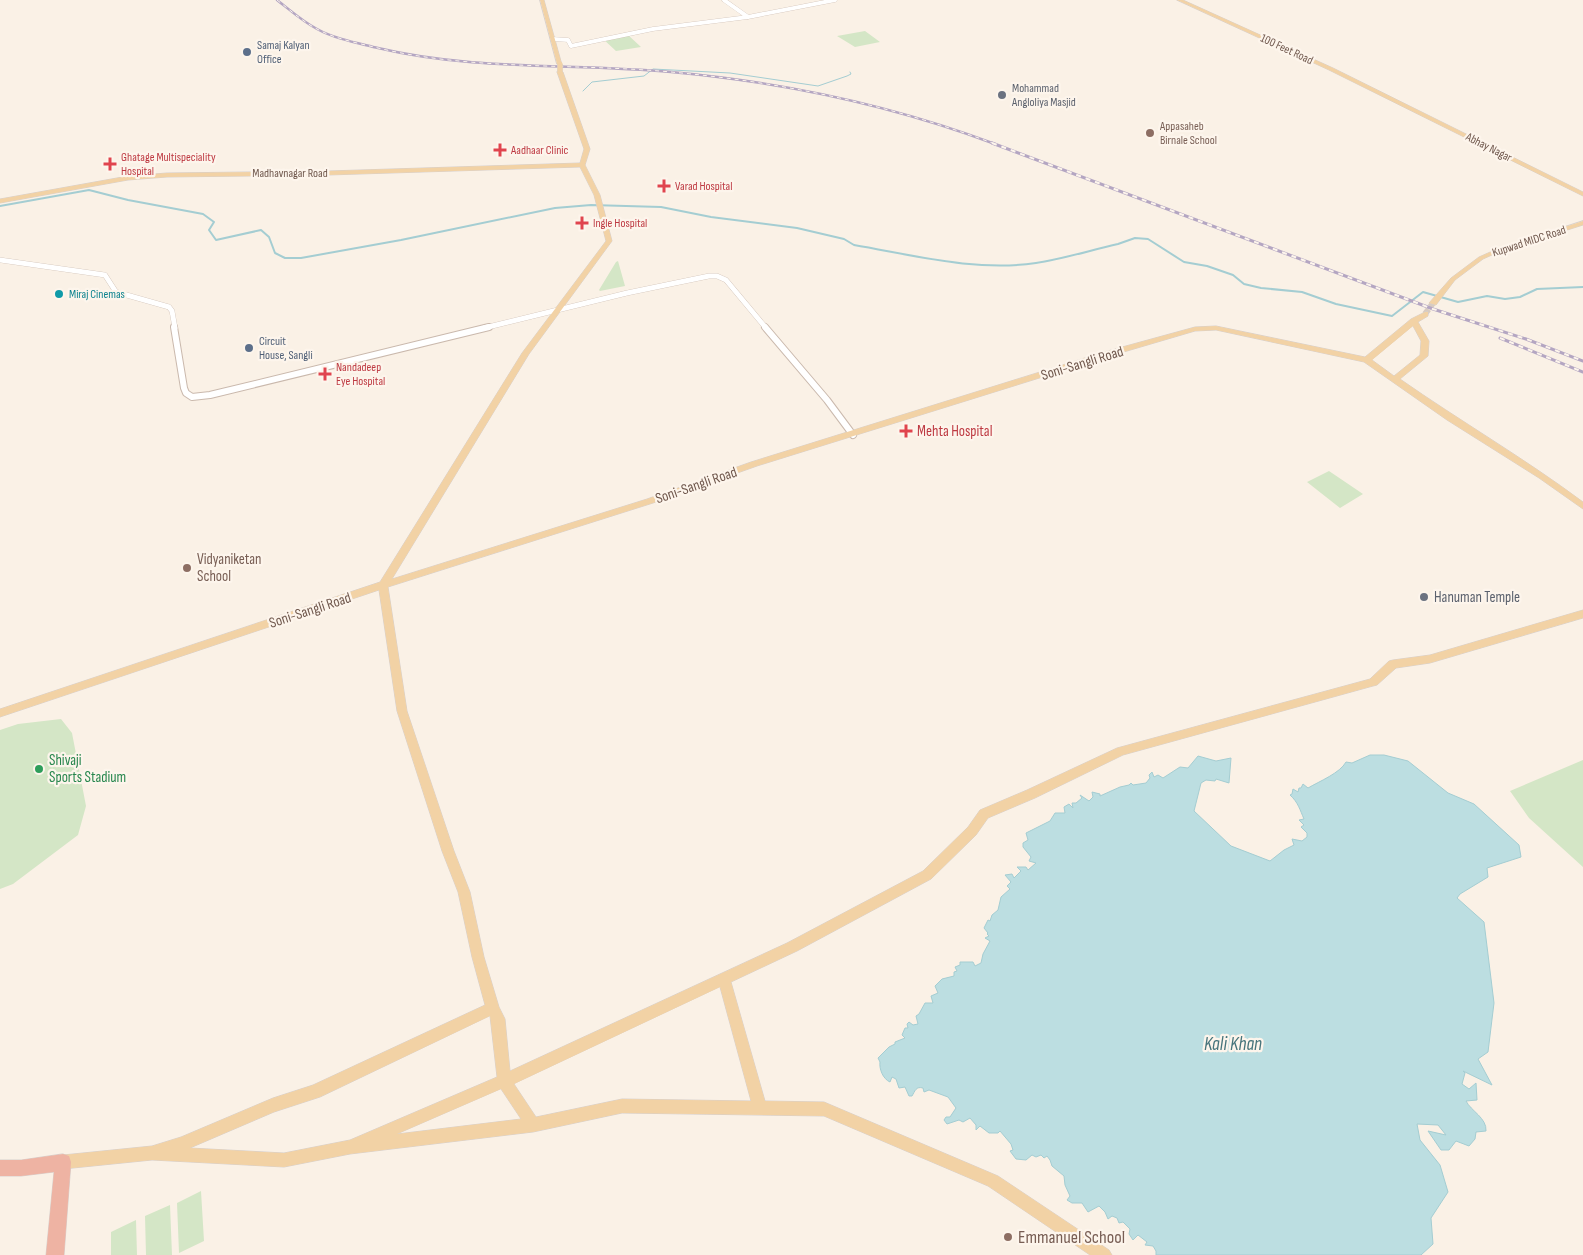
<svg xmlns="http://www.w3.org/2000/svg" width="1583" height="1255" font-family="'Sofia Sans Condensed',sans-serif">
	<rect width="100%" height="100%" fill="#faf1e6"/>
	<!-- green -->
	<path fill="#d4e6c6" d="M 865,31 L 880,42 L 855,47 L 837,36 Z
		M 627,34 L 641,47 L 616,51 L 602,38 Z
		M 618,261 L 625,286 L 600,291 L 599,290 L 616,262 Z
		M 1329,471 L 1363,494 L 1340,508 L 1307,482 Z
		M 61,719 L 72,733 L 86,806 L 78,835 L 13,884 L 0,889 L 0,730 L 18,724 Z
		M 1583,760 L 1583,867 L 1529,818 L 1510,791 Z
		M 201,1191 L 204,1241 L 179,1253 L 177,1203 Z
		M 170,1205 L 172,1255 L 146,1255 L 145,1216 Z
		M 136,1220 L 137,1255 L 111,1255 L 111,1232 Z"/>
	<!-- water -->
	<path fill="#bcdee1" stroke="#a4cdd2" d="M 1370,755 L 1384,755 L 1408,761 L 1448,793 L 1474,804 L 1519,845 L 1521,857 L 1487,868 L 1488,877 L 1460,894 L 1457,898 L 1484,922 L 1494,1003 L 1488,1052 L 1478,1059 L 1492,1085 L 1463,1071 L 1465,1073 L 1462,1084 L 1469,1089 L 1476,1083 L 1477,1100 L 1466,1101 C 1471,1111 1487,1118 1486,1131 L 1476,1132 L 1475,1139 L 1469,1146 L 1456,1141 L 1449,1150 L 1441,1150 L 1428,1131 L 1446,1135 L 1438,1125 L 1417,1124 L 1420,1140 L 1440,1165 L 1448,1192 L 1431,1218 L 1433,1244 L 1421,1255 L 1156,1255 L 1156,1251 L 1153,1246 L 1145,1245 L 1147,1242 L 1138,1235 L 1133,1240 L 1129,1234 L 1130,1229 L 1123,1222 L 1119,1223 L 1117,1218 L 1112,1216 L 1108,1219 L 1105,1212 L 1099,1206 L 1088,1212 L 1082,1203 L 1072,1203 L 1067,1200 L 1070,1196 L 1065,1185 L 1064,1176 L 1052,1166 L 1050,1160 L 1047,1156 L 1044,1158 L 1041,1155 L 1036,1157 L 1032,1155 L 1026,1160 L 1016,1159 L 1010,1151 L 1013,1150 L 1011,1144 L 1000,1131 L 998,1133 L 989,1133 L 980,1126 L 976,1130 L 976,1125 L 970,1118 L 963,1122 L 959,1120 L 947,1124 L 944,1120 L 946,1117 L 950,1117 L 956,1108 L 948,1097 L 929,1090 L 924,1092 L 923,1088 C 916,1086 915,1091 912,1096 L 909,1096 L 905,1087 L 899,1088 L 896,1079 L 892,1077 L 890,1082 C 883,1079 879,1069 880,1062 L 878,1058 L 889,1047 L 895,1044 L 895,1042 L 905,1038 L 902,1035 L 905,1028 L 908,1028 L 907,1024 L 909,1022 L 913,1025 L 918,1024 L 916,1016 L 919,1014 L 925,1003 L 933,1003 L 931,996 L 938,993 L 935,986 L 942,979 L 954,976 L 954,972 L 957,971 L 955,967 L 960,965 L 960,962 L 973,962 L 975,966 L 981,963 L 983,954 L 990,941 L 985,938 L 989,936 L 987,934 L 988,933 L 984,928 L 988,920 L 990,921 L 992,915 L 998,910 L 1001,897 L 1010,889 L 1007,886 L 1011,882 L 1005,875 L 1012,874 L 1014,878 L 1021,871 L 1017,867 L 1026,867 L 1028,870 L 1036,863 L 1029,861 L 1031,857 L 1023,847 L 1023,843 L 1028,840 L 1026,833 L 1050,821 L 1055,813 L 1065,813 L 1064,807 L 1069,804 L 1073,808 L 1072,803 L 1076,803 L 1082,798 L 1080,795 L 1089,801 L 1093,797 L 1092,792 L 1100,794 L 1100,796 L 1120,787 L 1129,785 L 1131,783 L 1133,785 L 1146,783 L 1150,778 L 1149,775 L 1152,772 L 1154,777 L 1158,775 L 1163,778 L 1180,767 L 1188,768 L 1198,756 L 1216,761 L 1231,758 L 1229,783 L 1216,779 L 1215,781 L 1206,780 L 1201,783 L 1194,811 L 1231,846 L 1270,861 L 1284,850 L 1294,845 L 1292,839 L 1302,841 L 1307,837 L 1307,833 L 1301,827 L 1304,825 L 1299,820 L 1304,819 C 1300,810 1298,802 1290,795 L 1292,794 L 1293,789 L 1298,792 L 1299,788 L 1301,788 L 1303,784 L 1308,788 C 1320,781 1340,773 1346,762 L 1352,763 Z"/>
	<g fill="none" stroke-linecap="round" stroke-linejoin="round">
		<!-- stream-far1 -->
		<path stroke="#a4cdd2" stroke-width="1" d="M 583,91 L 592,82 L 644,76 L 653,69 L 730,73 L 818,86 L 847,76 L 851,74 L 850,72"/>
		<!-- stream -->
		<path stroke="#a4cdd2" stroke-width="2" d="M 0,206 L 89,190 L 128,200 L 203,214 L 214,222 L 209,230 L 216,240 L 261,230 L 269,237 L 275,253 L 285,258 L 301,258 L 401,240 L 555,208 L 591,205 L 661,207 L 711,217 L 797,228 L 844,239 L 854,245 C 913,255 976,272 1036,263 C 1063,259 1091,250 1118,244 L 1135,238 L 1148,239 L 1184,262 L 1207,266 L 1233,275 L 1244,284 L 1261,288 L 1302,292 L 1336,304 L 1392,316 L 1423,292 L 1458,302 L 1487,296 L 1505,299 L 1520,297 L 1537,289 L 1583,287"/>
		<!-- major-tunnel -->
		<path stroke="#d8cbc0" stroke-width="6" stroke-dasharray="6 3" stroke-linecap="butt" d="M 1425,314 L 1433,303"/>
		<!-- minor-far2 casing -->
		<g stroke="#cab9ad" stroke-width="4.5">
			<path id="minor-far2" d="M 724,0 L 748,17
				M 553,39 L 568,40 L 571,46 L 653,29 L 748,17 L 835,0"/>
		</g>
		<!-- minor-far1 casing -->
		<g stroke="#cab9ad" stroke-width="5.5">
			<path id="minor-far1" d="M 0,260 L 105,275 L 116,292 L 169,307 L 172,311 L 175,328
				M 484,328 L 627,293 L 709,276 L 717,276 L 726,280 L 766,328"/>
		</g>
		<!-- minor casing -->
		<g stroke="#cab9ad" stroke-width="8">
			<path id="minor" d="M 174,327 L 184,388 L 186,393 L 192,397 L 210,395 L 489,327
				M 765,327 L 827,400 L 853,435"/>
		</g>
		<!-- major casing -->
		<g stroke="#d7d0cd" stroke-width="1">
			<path id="major" d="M 540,0 L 544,0 L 562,65 L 557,64 Z
				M 1177,0 L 1183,0 L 1333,68 L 1583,192 L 1583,196 L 1329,70 Z
				M 560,70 L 563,72 L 590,149 L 585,165 L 600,195 L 612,241 L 529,354 L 392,579 L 647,499 L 751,462 L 1104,352 L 1195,327 L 1216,326 L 1365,357 L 1411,319 L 1425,312 L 1428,312 L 1428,316 L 1418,322 L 1429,341 L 1428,356 L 1400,379 C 1460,421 1524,458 1583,502 L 1583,509 L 1539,478 L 1447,420 L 1364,362 L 1216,330 L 1195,331 L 1110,356 L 757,466 L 653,503 L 388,587 L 407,711 L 454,851 L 470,892 L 484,957 L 499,1007 L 505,1019 L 510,1071 L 787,943 L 923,871 L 968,827 L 980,810 L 1027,790 L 1117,748 L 1370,679 L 1389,661 L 1393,660 L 1430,655 L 1583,610 L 1583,618 L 1430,663 L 1396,668 L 1377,685 L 1373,686 L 1123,755 L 1035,798 L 988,818 L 976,835 L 931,879 L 797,951 L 731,982 L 765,1101 L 824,1102 L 998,1176 L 1109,1250 L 1112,1255 L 1090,1255 L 988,1186 L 824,1116 L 622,1113 L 533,1132 L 350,1154 L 284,1167 L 152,1160 L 63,1169 L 58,1167 L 56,1162 L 58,1157 L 63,1155 L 152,1146 L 181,1137 L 273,1098 L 313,1085 L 485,1005 L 472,957 L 458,892 L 442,851 L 397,711 L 379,590 L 0,717 L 0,709 L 380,582 L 522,353 L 606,241 L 594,195 L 580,167 L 328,175 L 167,177 L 128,180 L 0,203 L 0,199 L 128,176 L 167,173 L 328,171 L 580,163 L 584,149 L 557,72 ZM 1413,326 L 1421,341 L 1420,355 L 1394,376 L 1372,360 ZM 720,987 L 751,1101 L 622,1099 L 536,1117 L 514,1084 ZM 490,1016 L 497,1077 L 350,1140 L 284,1153 L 190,1148 L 274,1112 L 320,1097 ZM 501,1089 L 521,1119 L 397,1134 Z
				M 1583,221 L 1583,225 L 1501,251 L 1483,259 L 1455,280 L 1436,305 L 1429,303 L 1451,278 L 1479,257 L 1497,249 Z"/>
		</g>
		<!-- highway casing -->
		<g stroke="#d7d0cd" stroke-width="1">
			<path id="highway" d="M 63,1154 L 69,1156 L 71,1162 L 64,1255 L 46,1255 L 54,1172 L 21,1176 L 0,1176 L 0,1160 L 21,1160 Z"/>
		</g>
		<!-- minor-far2 -->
		<use href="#minor-far2" stroke="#fff" stroke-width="4"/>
		<!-- minor-far1 -->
		<use href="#minor-far1" stroke="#fff" stroke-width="5"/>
		<!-- minor -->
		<use href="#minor" stroke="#fff" stroke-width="6"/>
		<!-- major -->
		<use href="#major" fill="#f2d2a5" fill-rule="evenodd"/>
		<!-- highway -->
		<use href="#highway" fill="#eeb3a3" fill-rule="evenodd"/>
		<!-- rail-far1 casing -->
		<g stroke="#b4a6c2" stroke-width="2.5">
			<path id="rail-far1" d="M 277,0 C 290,10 302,21 317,29 C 335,39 358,43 378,48 C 474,71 574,63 671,72 C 782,82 891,105 995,144"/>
		</g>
		<!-- rail casing -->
		<g stroke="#b4a6c2" stroke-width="3">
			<path id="rail" d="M 992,143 L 1433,309 L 1526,339 L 1583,361
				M 1500,338 L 1583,372"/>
		</g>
		<!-- rail-far1 -->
		<use href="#rail-far1" stroke="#fdf5ec" stroke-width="1" stroke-dasharray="4" stroke-linecap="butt"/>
		<!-- rail -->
		<use href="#rail" stroke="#fdf5ec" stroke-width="2" stroke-dasharray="5" stroke-linecap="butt"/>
		<!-- major-bridge casing -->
		<g stroke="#d7d0cd" stroke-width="5.5" stroke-linecap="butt">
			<path id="major-bridge" d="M 560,64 L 560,72"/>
		</g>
		<!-- major-bridge -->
		<use href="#major-bridge" stroke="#f2d2a5" stroke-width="5"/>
	</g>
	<!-- markers -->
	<g fill="#5c6f8a" stroke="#fdf5ec" stroke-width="2">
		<circle cx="247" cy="52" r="5"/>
		<circle cx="249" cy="348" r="5"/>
	</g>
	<g fill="#6b7280" stroke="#fdf5ec" stroke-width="2">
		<circle cx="1002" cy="95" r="5"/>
		<circle cx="1424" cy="597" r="5"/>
	</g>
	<g fill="#8d6e63" stroke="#fdf5ec" stroke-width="2">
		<circle cx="1150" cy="133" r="5"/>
		<circle cx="187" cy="568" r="5"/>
		<circle cx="1008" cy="1237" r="5"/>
	</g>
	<g fill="#e0444e" stroke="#fdf5ec" stroke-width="2">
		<path d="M497.5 142.5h5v5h5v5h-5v5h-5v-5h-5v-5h5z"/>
		<path d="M107.5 156.5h5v5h5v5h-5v5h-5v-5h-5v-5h5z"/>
		<path d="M661.5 178.5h5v5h5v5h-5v5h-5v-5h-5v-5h5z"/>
		<path d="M579.5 215.5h5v5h5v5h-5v5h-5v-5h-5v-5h5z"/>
		<path d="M322.5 366.5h5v5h5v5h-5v5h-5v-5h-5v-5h5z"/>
		<path d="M903.5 423.5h5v5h5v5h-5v5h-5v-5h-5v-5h5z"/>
	</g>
	<circle fill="#0f9aa8" stroke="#fdf5ec" stroke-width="2" cx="59" cy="294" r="5"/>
	<circle fill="#2e9e5b" stroke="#fdf5ec" stroke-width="2" cx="39" cy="769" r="5"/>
	<g text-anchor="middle" stroke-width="4.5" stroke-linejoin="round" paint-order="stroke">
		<!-- far-service labels -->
		<g font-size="12" fill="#4e5e75" stroke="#fdf5ec" text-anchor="start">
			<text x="257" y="49">Samaj Kalyan<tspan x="257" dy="14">Office</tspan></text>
			<text x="259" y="345">Circuit<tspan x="259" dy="14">House, Sangli</tspan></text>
		</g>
		<!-- far-street labels -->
		<g font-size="12" fill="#70584d" stroke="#fdf5ec">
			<text transform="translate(1287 49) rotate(25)" y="4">100 Feet Road</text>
			<text transform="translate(1489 147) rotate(27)" y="4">Abhay Nagar</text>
			<text x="290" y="177">Madhavnagar Road</text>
			<text transform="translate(1529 241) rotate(-18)" y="4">Kupwad MIDC Road</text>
		</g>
		<!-- far-worship labels -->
		<g font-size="12" fill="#5b616d" stroke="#fdf5ec" text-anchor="start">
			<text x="1012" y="92">Mohammad<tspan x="1012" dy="14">Angloliya Masjid</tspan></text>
		</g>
		<!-- far-education labels -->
		<g font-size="12" fill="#785e54" stroke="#fdf5ec" text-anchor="start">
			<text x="1160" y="130">Appasaheb<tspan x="1160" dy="14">Birnale School</tspan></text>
		</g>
		<!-- far-health labels -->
		<g font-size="12" fill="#be3a42" stroke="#fdf5ec" text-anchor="start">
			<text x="511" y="154">Aadhaar Clinic</text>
			<text x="121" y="161">Ghatage Multispeciality<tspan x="121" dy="14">Hospital</tspan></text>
			<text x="675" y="190">Varad Hospital</text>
			<text x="593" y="227">Ingle Hospital</text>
			<text x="336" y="371">Nandadeep<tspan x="336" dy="14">Eye Hospital</tspan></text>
		</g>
		<!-- far-culture labels -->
		<g font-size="12" fill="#0d838f" stroke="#fdf5ec" text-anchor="start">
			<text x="69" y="298">Miraj Cinemas</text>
		</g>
		<!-- street labels -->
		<g font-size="15" fill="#70584d" stroke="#fdf5ec">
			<text transform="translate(1082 363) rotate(-17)" y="5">Soni-Sangli Road</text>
			<text transform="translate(696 485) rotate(-19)" y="5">Soni-Sangli Road</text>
			<text transform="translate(310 610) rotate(-18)" y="5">Soni-Sangli Road</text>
		</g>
		<!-- health labels -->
		<g font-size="15" fill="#be3a42" stroke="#fdf5ec" text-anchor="start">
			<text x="917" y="436">Mehta Hospital</text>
		</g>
		<!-- education labels -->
		<g font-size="15" fill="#785e54" stroke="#fdf5ec" text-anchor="start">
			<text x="197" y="564">Vidyaniketan<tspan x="197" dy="17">School</tspan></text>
		</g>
		<!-- worship labels -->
		<g font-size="15" fill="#5b616d" stroke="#fdf5ec" text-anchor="start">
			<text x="1434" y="602">Hanuman Temple</text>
		</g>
		<!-- leisure labels -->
		<g font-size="15" fill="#27864d" stroke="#fdf5ec" text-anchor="start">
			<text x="49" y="765">Shivaji<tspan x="49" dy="17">Sports Stadium</tspan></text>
		</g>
		<!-- near-education labels -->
		<g font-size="18" fill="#785e54" stroke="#fdf5ec" text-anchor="start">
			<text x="1018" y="1243">Emmanuel School</text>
		</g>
		<!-- near-water labels -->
		<g font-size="19" font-style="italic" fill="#46747b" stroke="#fdf5ec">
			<text x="1233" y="1050">Kali Khan</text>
		</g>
	</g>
</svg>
